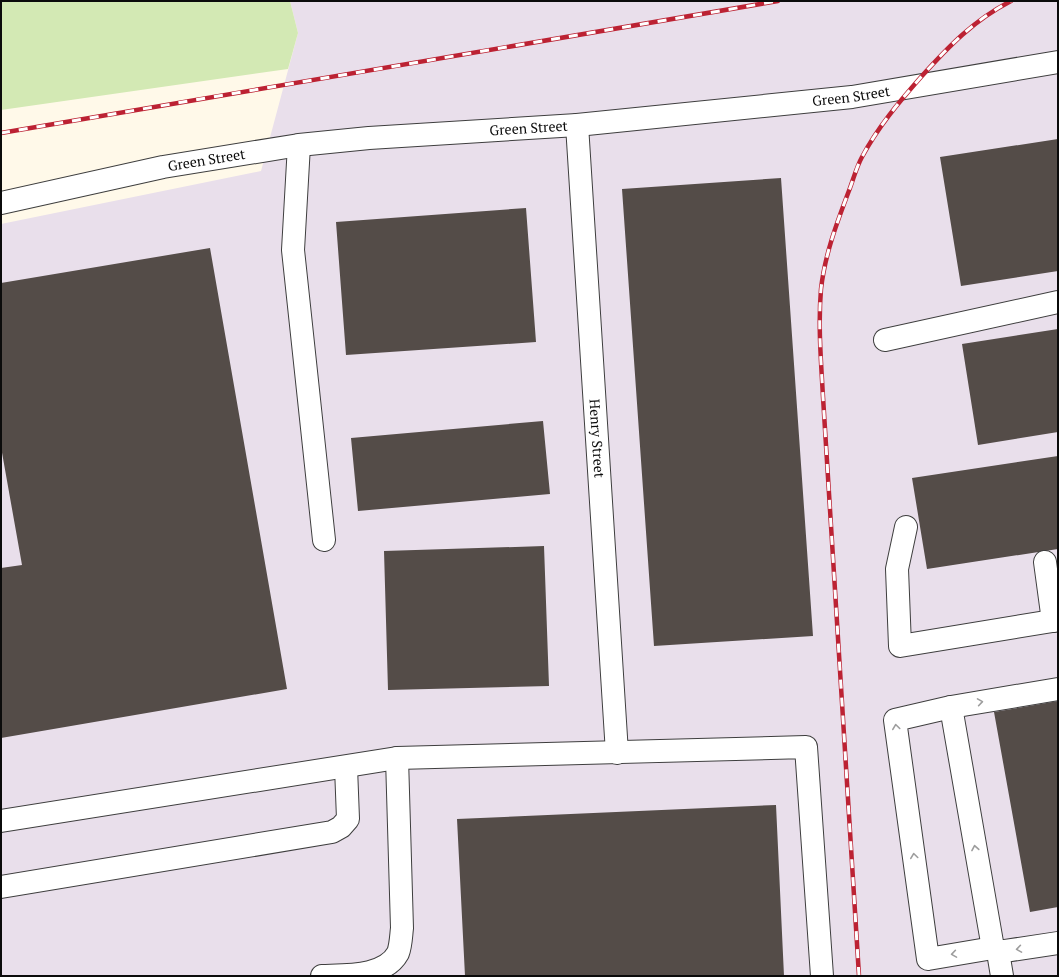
<svg xmlns="http://www.w3.org/2000/svg" width="1059" height="977" font-family="'PT Serif',serif">
	<rect width="100%" height="100%" fill="#fff9e9"/>
	<!-- industrial -->
	<path fill="#e9dfeb" d="M 290,1 L 1058,1 L 1058,976 L 1,976 L 1,224 L 261,171 L 298,33 Z"/>
	<!-- green -->
	<path fill="#d3e9b4" d="M 1,1 L 290,1 L 298,33 L 288,69 L 1,110 Z"/>
	<!-- building -->
	<path fill="#544c48" d="M 1058,139 L 1058,271 L 961,286 L 940,157 Z
		M 781,178 L 813,636 L 654,646 L 622,189 Z
		M 526,208 L 536,342 L 346,355 L 336,222 Z
		M 210,248 L 287,689 L 1,738 L 1,568 L 22,565 L 1,447 L 1,283 Z
		M 1058,329 L 1058,432 L 978,445 L 962,344 Z
		M 543,421 L 550,494 L 358,511 L 351,438 Z
		M 1058,456 L 1058,549 L 927,569 L 912,478 Z
		M 544,546 L 549,686 L 388,690 L 384,551 Z
		M 1058,701 L 1058,907 L 1030,912 L 994,712 Z
		M 776,805 L 784,976 L 465,976 L 457,819 Z"/>
	<g fill="none" stroke-linecap="round" stroke-linejoin="round">
		<!-- minor casing -->
		<g stroke="#3e3e3e" stroke-width="24">
			<g id="minor">
				<path id="s1" d="M 577,125 L 617,753"/>
				<path d="M 299,145 L 293,250 L 324,540"/>
				<path id="s2" d="M 1,203 L 163,167 L 299,145 L 369,138 L 577,125 L 852,97 L 1058,62"/>
				<path d="M 885,340 L 1058,302"/>
				<path d="M 906,527 L 897,569 L 900,646 L 1058,620"/>
				<path d="M 1045,562 L 1053,621"/>
				<path d="M 1058,689 L 951,707 L 993,948 L 998,952 L 1058,943"/>
				<path d="M 951,707 L 895,720 L 928,959 L 993,948"/>
				<path d="M 1,821 L 397,758 L 806,747 L 822,976"/>
				<path d="M 1,887 L 332,832 L 341,827 L 348,819 L 346,767"/>
				<path d="M 998,952 L 1002,976"/>
				<path d="M 322,976 C 347,975 385,977 398,953 C 401,945 401,936 402,928 L 397,758"/>
			</g>
		</g>
		<!-- minor -->
		<use href="#minor" stroke="#fff" stroke-width="22"/>
		<!-- rail casing -->
		<g stroke="#bc2233" stroke-width="4.5">
			<path id="rail" d="M 1,133 L 778,1
				M 859,976 L 823,397 C 821,361 818,325 821,289 C 825,253 838,220 850,188 C 854,177 857,166 862,157 C 878,127 899,102 921,77 C 949,46 974,20 1011,1"/>
		</g>
		<!-- rail -->
		<use href="#rail" stroke="#fff" stroke-width="3" stroke-dasharray="9" stroke-linecap="butt"/>
	</g>
	<!-- one-way arrows -->
	<defs><path id="oneway-chevron" d="M-2-3.5L2.5 0L-2 3.5" fill="none" stroke-width="1.6" stroke-linecap="round" stroke-linejoin="round"/></defs>
	<g stroke="#9d9d9d">
		<use href="#oneway-chevron" transform="translate(980 702) rotate(-9)"/>
		<use href="#oneway-chevron" transform="translate(896 727) rotate(-98)"/>
		<use href="#oneway-chevron" transform="translate(975 848) rotate(-100)"/>
		<use href="#oneway-chevron" transform="translate(914 856) rotate(-98)"/>
		<use href="#oneway-chevron" transform="translate(1019 949) rotate(171)"/>
		<use href="#oneway-chevron" transform="translate(954 954) rotate(171)"/>
	</g>
	<g text-anchor="middle" stroke-width="4" stroke-linejoin="round" paint-order="stroke">
		<!-- street labels -->
		<g font-size="14" fill="#0b0b0b" stroke="#fff">
			<text dy="5" stroke="none"><textPath href="#s2" startOffset="858">Green Street</textPath></text>
			<text dy="5" stroke="none"><textPath href="#s2" startOffset="534">Green Street</textPath></text>
			<text dy="5" stroke="none"><textPath href="#s2" startOffset="210">Green Street</textPath></text>
			<text dy="5" stroke="none"><textPath href="#s1" startOffset="314">Henry Street</textPath></text>
		</g>
	</g>
	<!-- border -->
	<rect width="1059" height="977" fill="none" stroke="#0b0b0b" stroke-width="4"/>
</svg>
